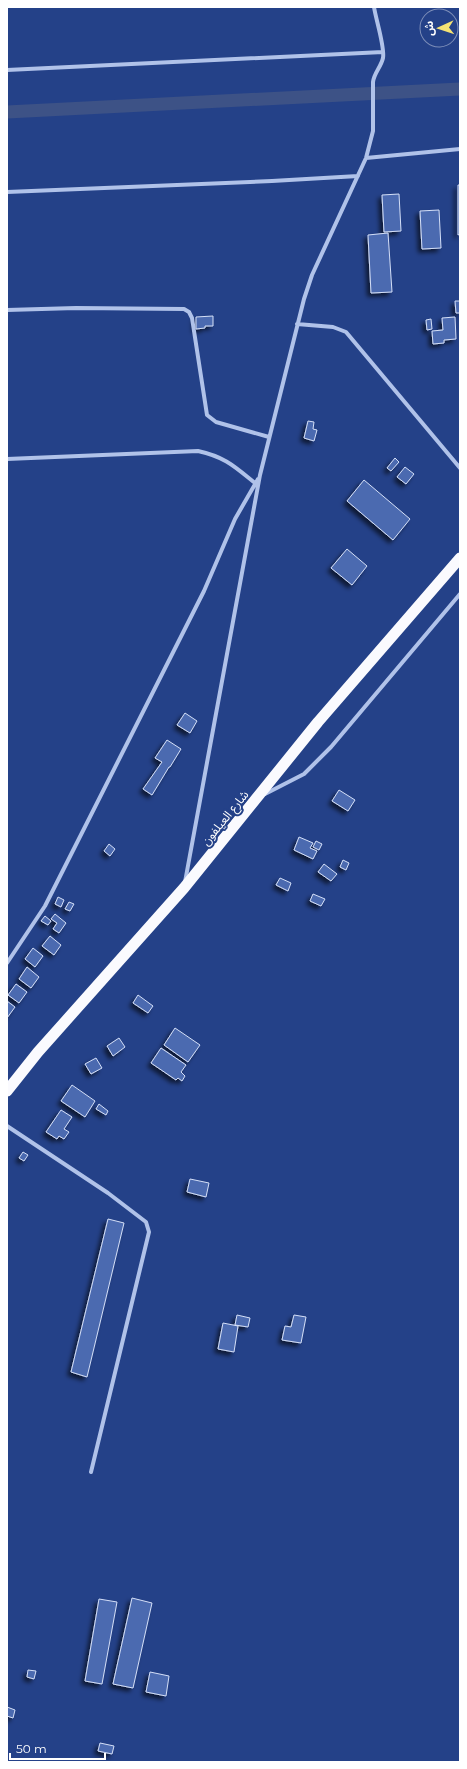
<svg xmlns="http://www.w3.org/2000/svg" width="467" height="1769" font-family="Montserrat,'Noto Sans Arabic',sans-serif">
	<defs>
		<filter id="shadow"><feDropShadow dx="-3.5" dy="3.5" stdDeviation="2" flood-color="#0009"/></filter>
	</defs>
	<rect width="100%" height="100%" fill="#244188"/>
	<g fill="none" stroke-linecap="round" stroke-linejoin="round">
		<!-- canal -->
		<path stroke="#3d5286" stroke-width="13" d="M 7,112 L 460,89"/>
	</g>
	<!-- building -->
	<path fill="#4c6ab0" stroke="#d4dff7" filter="url(#shadow)" d="M 458,185 L 460,185 L 460,234 L 458,235 Z
		M 399,194 L 401,231 L 384,232 L 382,195 Z
		M 439,210 L 441,248 L 422,249 L 420,211 Z
		M 388,233 L 392,292 L 371,293 L 368,235 Z
		M 455,301 L 460,301 L 460,313 L 456,313 Z
		M 213,316 L 213,326 L 205,326 L 205,328 L 196,329 L 196,317 Z
		M 455,317 L 456,339 L 444,340 L 444,343 L 433,344 L 432,331 L 443,330 L 442,318 Z
		M 431,319 L 432,329 L 427,330 L 426,320 Z
		M 308,421 L 314,422 L 313,429 L 317,430 L 314,441 L 304,438 Z
		M 395,458 L 399,462 L 391,471 L 387,468 Z
		M 405,467 L 414,474 L 406,484 L 397,477 Z
		M 364,480 L 410,519 L 393,540 L 347,501 Z
		M 347,549 L 367,566 L 352,585 L 331,568 Z
		M 185,713 L 197,721 L 190,733 L 177,725 Z
		M 167,740 L 181,749 L 170,767 L 169,767 L 152,795 L 143,789 L 162,762 L 155,758 Z
		M 339,790 L 355,800 L 348,811 L 332,801 Z
		M 299,837 L 313,843 L 310,848 L 317,851 L 313,859 L 294,850 Z
		M 316,841 L 322,844 L 319,850 L 313,847 Z
		M 109,844 L 115,849 L 110,856 L 104,851 Z
		M 343,860 L 349,863 L 346,870 L 340,867 Z
		M 324,864 L 337,874 L 331,881 L 318,872 Z
		M 280,878 L 291,883 L 288,891 L 276,885 Z
		M 313,894 L 325,899 L 321,906 L 310,901 Z
		M 58,897 L 64,900 L 61,907 L 55,904 Z
		M 69,902 L 74,904 L 70,911 L 65,909 Z
		M 55,914 L 66,923 L 59,933 L 53,929 L 57,923 L 51,919 Z
		M 45,916 L 51,921 L 48,925 L 41,921 Z
		M 50,936 L 61,945 L 54,955 L 42,946 Z
		M 33,948 L 43,956 L 35,967 L 25,959 Z
		M 27,967 L 39,977 L 31,988 L 19,979 Z
		M 16,984 L 27,992 L 19,1003 L 8,995 Z
		M 138,995 L 153,1006 L 148,1013 L 133,1003 Z
		M 7,1001 L 15,1007 L 7,1018 Z
		M 175,1028 L 200,1045 L 188,1062 L 164,1045 Z
		M 119,1038 L 125,1047 L 113,1056 L 107,1046 Z
		M 161,1048 L 186,1065 L 181,1072 L 185,1076 L 182,1081 L 178,1078 L 176,1080 L 151,1063 Z
		M 96,1058 L 102,1068 L 91,1074 L 85,1064 Z
		M 72,1085 L 95,1101 L 85,1117 L 61,1101 Z
		M 99,1104 L 108,1111 L 106,1115 L 96,1109 Z
		M 61,1110 L 72,1117 L 64,1129 L 69,1132 L 64,1139 L 59,1136 L 57,1139 L 46,1132 Z
		M 23,1152 L 28,1155 L 24,1161 L 19,1158 Z
		M 190,1179 L 209,1183 L 206,1197 L 187,1192 Z
		M 108,1219 L 124,1223 L 87,1377 L 71,1372 Z
		M 237,1315 L 250,1318 L 248,1327 L 235,1325 Z
		M 294,1315 L 306,1317 L 301,1343 L 282,1340 L 285,1326 L 291,1327 Z
		M 223,1323 L 238,1326 L 234,1352 L 218,1349 Z
		M 132,1598 L 152,1603 L 133,1688 L 113,1684 Z
		M 99,1599 L 117,1602 L 102,1684 L 85,1681 Z
		M 28,1670 L 36,1671 L 34,1679 L 27,1677 Z
		M 150,1672 L 169,1676 L 166,1696 L 146,1692 Z
		M 7,1707 L 15,1710 L 13,1718 L 7,1716 Z
		M 100,1743 L 114,1746 L 112,1754 L 98,1751 Z"/>
	<g fill="none" stroke-linecap="round" stroke-linejoin="round">
		<!-- minor -->
		<path stroke="#b0c2e9" stroke-width="4" d="M 7,70 L 383,52
			M 366,158 L 460,149
			M 7,192 L 272,181 L 358,176
			M 7,310 L 76,308 L 184,309 L 189,312 L 192,318 L 207,415 L 216,422 L 269,437
			M 297,324 L 333,327 L 346,332 L 460,468
			M 7,459 L 198,451 C 225,457 234,466 255,483
			M 265,794 L 304,774 L 331,747 L 460,594
			M 185,882 L 260,475 L 304,299 L 312,275 L 366,158 L 373,131 L 373,82 C 374,73 381,67 383,58 C 385,47 376,20 374,7
			M 7,963 L 45,906 L 204,591 L 235,519 L 258,479
			M 7,1126 L 108,1193 L 146,1222 L 149,1232 L 91,1472"/>
		<!-- trunk -->
		<path stroke="#fafafe" stroke-width="11" d="M 7,1091 L 38,1052 L 184,888 L 318,722 L 460,558"/>
	</g>
	<g text-anchor="middle" stroke-width="4" stroke-linejoin="round" paint-order="stroke">
		<!-- street labels -->
		<g font-size="12" fill="#fff" stroke="#244188">
			<text transform="translate(225 818) rotate(-51)" y="4">شارع العيلفون</text>
		</g>
	</g>
	<!-- border -->
	<rect width="467" height="1769" fill="none" stroke="#ffffff" stroke-width="16"/>
	<!-- north arrow -->
	<g transform="translate(439 28) rotate(267)"><circle r="19" fill="#244188" stroke="#7c8db8"/>
	<path d="M0-3L7 15L0 10L-7 15Z" fill="#f4e274"/>
	<text y="-6" font-size="11" font-weight="bold" text-anchor="middle" fill="#ffffff">ش</text>
	</g>
	<!-- scale -->
	<path d="M10 1753v6h95v-6" fill="none" stroke="#ffffff" stroke-width="2"/>
	<text x="16" y="1753" font-size="12" fill="#ffffff" stroke="#244188" stroke-width="3" paint-order="stroke">50 m</text>
</svg>
